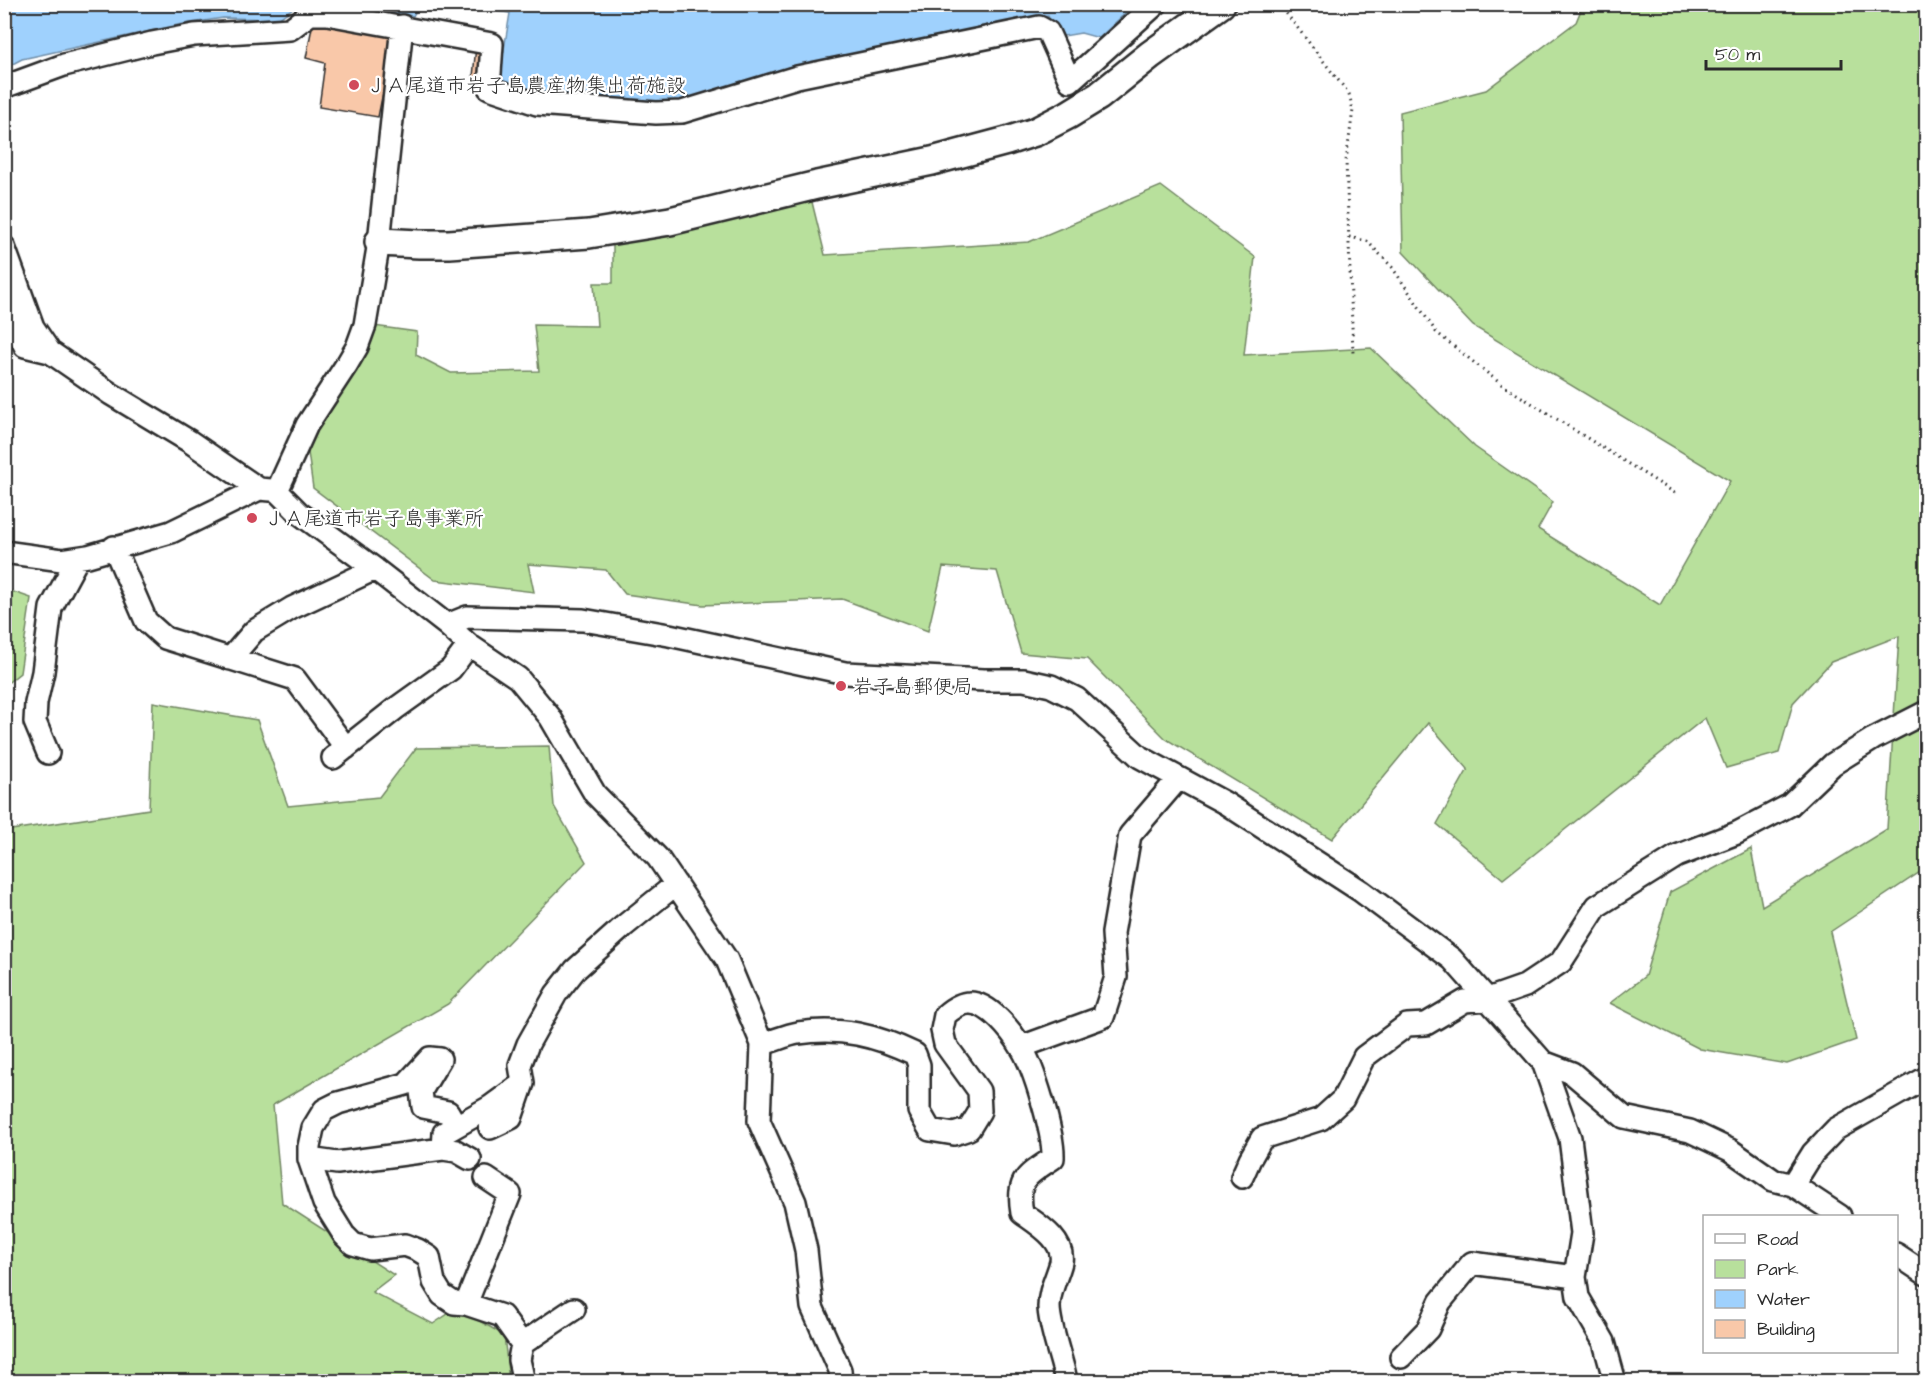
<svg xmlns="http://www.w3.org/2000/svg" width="1931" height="1386" font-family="'Architects Daughter','Klee One',sans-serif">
	<rect width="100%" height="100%" fill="#fff"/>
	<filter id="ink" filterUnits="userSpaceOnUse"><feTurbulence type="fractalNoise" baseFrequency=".0167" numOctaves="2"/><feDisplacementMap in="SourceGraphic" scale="12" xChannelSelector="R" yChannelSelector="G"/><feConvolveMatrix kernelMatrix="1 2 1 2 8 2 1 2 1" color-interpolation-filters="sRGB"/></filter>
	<g filter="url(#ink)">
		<!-- green -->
		<path fill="#b8e09c" stroke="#728664" stroke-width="1.5" d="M 1583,5 L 1926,5 L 1926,868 L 1830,932 L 1856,1040 L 1787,1064 L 1700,1049 L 1610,1003 L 1645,976 L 1670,892 L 1751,849 L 1762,906 L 1887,829 L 1899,636 L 1831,662 L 1793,703 L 1779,753 L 1726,768 L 1705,718 L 1503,879 L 1437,824 L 1468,769 L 1428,723 L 1332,839 L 1166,739 L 1087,659 L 1021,653 L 997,571 L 943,567 L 928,631 L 842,599 L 703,605 L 625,594 L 606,570 L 528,564 L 534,592 L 435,580 L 313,488 L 306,438 L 367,325 L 417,332 L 416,355 L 451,373 L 539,371 L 534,325 L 597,326 L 594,283 L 613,283 L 613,237 L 810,194 L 825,255 L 1029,242 L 1161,186 L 1255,257 L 1244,355 L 1371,348 L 1475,447 L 1553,502 L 1538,529 L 1660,605 L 1730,481 L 1473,326 L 1403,252 L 1400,112 L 1486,90 L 1576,22 Z
			M 5,589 L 31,598 L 20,673 L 5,685 Z
			M 153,702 L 257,720 L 288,806 L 379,797 L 416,748 L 549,746 L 554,806 L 586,862 L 448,1004 L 273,1105 L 282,1203 L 394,1275 L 372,1292 L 433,1324 L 457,1308 L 504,1335 L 509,1381 L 5,1382 L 5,831 L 149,809 Z"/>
		<!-- water -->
		<path fill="#9fd1fd" stroke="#718fa9" stroke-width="1.5" d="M 5,5 L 297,5 L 278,19 L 223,18 L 178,25 L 22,59 L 5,68 Z
			M 348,5 L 419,5 L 413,16 Z
			M 452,5 L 1134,5 L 1099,38 L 1081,33 L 1058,37 L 1048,16 L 942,35 L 798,69 L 673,106 L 551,95 L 499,80 L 510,13 Z"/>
		<!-- building -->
		<path fill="#f9c8a9" stroke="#2b2b2b" stroke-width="1.5" d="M 313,22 L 395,33 L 378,117 L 319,107 L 325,63 L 306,58 Z
			M 476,46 L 489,47 L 484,79 L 473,77 Z"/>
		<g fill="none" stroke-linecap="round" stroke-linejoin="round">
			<!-- minor casing -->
			<g stroke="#2b2b2b" stroke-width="26">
				<path id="minor" d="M 402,26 L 379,242 L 365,325 L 357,347 L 347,364 L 307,425 L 277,491 L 299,513 L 375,569 L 447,625 L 469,645 L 518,678 L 550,717 L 595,794 L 658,858 L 727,960 L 762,1044 L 759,1121 L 795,1202 L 806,1250 L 812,1307 L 840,1370 L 841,1382
					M 4,87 L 64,65 L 152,43 L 194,35 L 290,29 L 310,14 L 327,14 L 492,44 L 489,88 L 537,104 L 656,113 L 682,112 L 797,77 L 1039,27 L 1048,32 L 1070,81 L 1156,4
					M 4,247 L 33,327 L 50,352 L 111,394 L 189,441 L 259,489
					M 4,306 L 25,346 L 50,352
					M 114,547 L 146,621 L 165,638 L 295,679 L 346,748
					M 4,552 L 62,560 L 88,556 L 171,532 L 259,489 L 271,490
					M 447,625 L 467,617 L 583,620 L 669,635 L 845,673 L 984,680 L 1024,680 L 1051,686 L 1077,699 L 1140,757 L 1225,803 L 1361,891 L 1452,959 L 1543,1062 L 1570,1138 L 1582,1233 L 1575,1277 L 1578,1297 L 1604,1342 L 1615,1382
					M 230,659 L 254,631 L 292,608 L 375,569
					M 48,753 L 35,722 L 36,703 L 43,672 L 51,608 L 78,558
					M 333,758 L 395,709 L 451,669 L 469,645
					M 762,1044 C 774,1041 786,1035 798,1033 C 842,1027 875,1035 915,1054 L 919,1065 L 919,1111 L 930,1130 L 954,1134 L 969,1129 L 980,1111 L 979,1091 L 945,1044 L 942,1030 L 945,1015 C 952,1009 960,1003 969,1003 C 989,1002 1012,1032 1021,1047 C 1034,1067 1054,1134 1053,1158 C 1027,1176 1016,1178 1022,1213 C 1037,1224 1065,1240 1061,1262 C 1057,1278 1049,1290 1049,1307 C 1049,1325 1061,1357 1065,1376 L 1063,1382
					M 1021,1047 L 1103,1017 L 1116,977 L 1113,933 L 1130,835 L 1172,786 L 1175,776
					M 1543,1062 L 1572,1073 L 1624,1117 L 1690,1131 L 1730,1150 L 1773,1180 L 1793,1185 L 1840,1216
					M 456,1126 L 448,1112 L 423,1107 L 421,1091 L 440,1059 L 430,1058 L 406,1084 L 338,1103 L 324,1110 L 313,1128 L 309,1147 L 309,1159 L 324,1203 L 344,1235 L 353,1244 L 370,1249 L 405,1245 L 418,1250 L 429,1257 L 434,1282 L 442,1295 L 454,1303 L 466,1304 L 502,1316 L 522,1344
					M 490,1128 L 511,1118 L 523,1083
					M 443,1149 L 456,1151 L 470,1159
					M 309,1159 L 337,1163 L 443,1149 L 444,1133 L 490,1107 L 523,1083 L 520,1065 L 528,1044 L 556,994 L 575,970 L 624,926 L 676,884
					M 1242,1177 L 1250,1159 L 1262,1138 L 1321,1119 L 1343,1099 L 1364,1057 L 1407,1025 L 1426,1024 L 1465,1001 L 1488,999 L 1525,986 L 1561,962 L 1597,906 L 1677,856 L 1737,833 L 1790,805 L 1833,764 L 1873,739 L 1926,712
					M 1793,1185 L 1813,1153 L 1836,1129 L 1926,1078
					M 1896,1254 L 1926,1274
					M 466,1304 L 510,1194 L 486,1178
					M 1401,1357 L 1428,1329 L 1440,1302 L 1472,1263 L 1575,1277
					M 524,1382 L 519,1360 L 522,1344 L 574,1309"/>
			</g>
			<!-- tertiary casing -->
			<g stroke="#2b2b2b" stroke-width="32">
				<path id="tertiary" d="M 379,242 L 419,244 L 449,244 L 589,234 L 670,221 L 817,185 L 932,161 L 1007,141 L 1035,132 L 1068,115 L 1099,96 L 1150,55 L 1221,4"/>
			</g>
			<!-- path -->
			<path stroke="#2b2b2b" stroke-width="3" stroke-dasharray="1.5 4.5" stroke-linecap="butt" d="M 1279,4 L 1349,94 L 1353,110 L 1346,161 L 1353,353
				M 1349,237 L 1367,241 L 1392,267 L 1436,332 L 1501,384 L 1678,495"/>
			<!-- minor -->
			<use href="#minor" stroke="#fff" stroke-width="21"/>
			<!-- tertiary -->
			<use href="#tertiary" stroke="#fff" stroke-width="27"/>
		</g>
	</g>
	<!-- markers -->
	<g fill="#d1495b" stroke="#fff" stroke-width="2">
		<circle cx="354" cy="85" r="6"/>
		<circle cx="252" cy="518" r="6"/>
		<circle cx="841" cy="686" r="6"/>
	</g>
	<g text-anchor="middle" stroke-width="4.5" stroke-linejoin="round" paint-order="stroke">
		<!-- poi labels -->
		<g font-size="20" fill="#2b2b2b" stroke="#fff" text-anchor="start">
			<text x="366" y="92">ＪＡ尾道市岩子島農産物集出荷施設</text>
			<text x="264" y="525">ＪＡ尾道市岩子島事業所</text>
			<text x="853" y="693">岩子島郵便局</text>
		</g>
	</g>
	<!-- margin -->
	<rect width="1931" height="1386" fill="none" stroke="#fff" stroke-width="24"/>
	<rect x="12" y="12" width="1907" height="1362" fill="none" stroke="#2b2b2b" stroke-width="2" filter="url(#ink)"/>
	<!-- legend -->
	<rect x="1703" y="1215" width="195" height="138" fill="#ffffff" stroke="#aaaaaa" stroke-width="1.5"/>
	<rect x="1715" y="1234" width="30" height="9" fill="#ffffff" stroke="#aaaaaa" stroke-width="1.5"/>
	<text x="1757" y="1245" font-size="18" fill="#2b2b2b">Road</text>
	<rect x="1715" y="1260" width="30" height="18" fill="#b8e09c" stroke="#aaaaaa" stroke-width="1.5"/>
	<text x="1757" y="1275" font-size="18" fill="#2b2b2b">Park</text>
	<rect x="1715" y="1290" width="30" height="18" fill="#9fd1fd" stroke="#aaaaaa" stroke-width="1.5"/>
	<text x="1757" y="1305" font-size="18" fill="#2b2b2b">Water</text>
	<rect x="1715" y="1320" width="30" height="18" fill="#f9c8a9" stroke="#aaaaaa" stroke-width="1.5"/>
	<text x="1757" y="1335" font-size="18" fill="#2b2b2b">Building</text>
	<!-- scale -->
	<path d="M1706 60v9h135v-9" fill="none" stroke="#2b2b2b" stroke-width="3"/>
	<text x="1715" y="60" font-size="18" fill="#2b2b2b" stroke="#ffffff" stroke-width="4.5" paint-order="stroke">50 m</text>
</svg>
